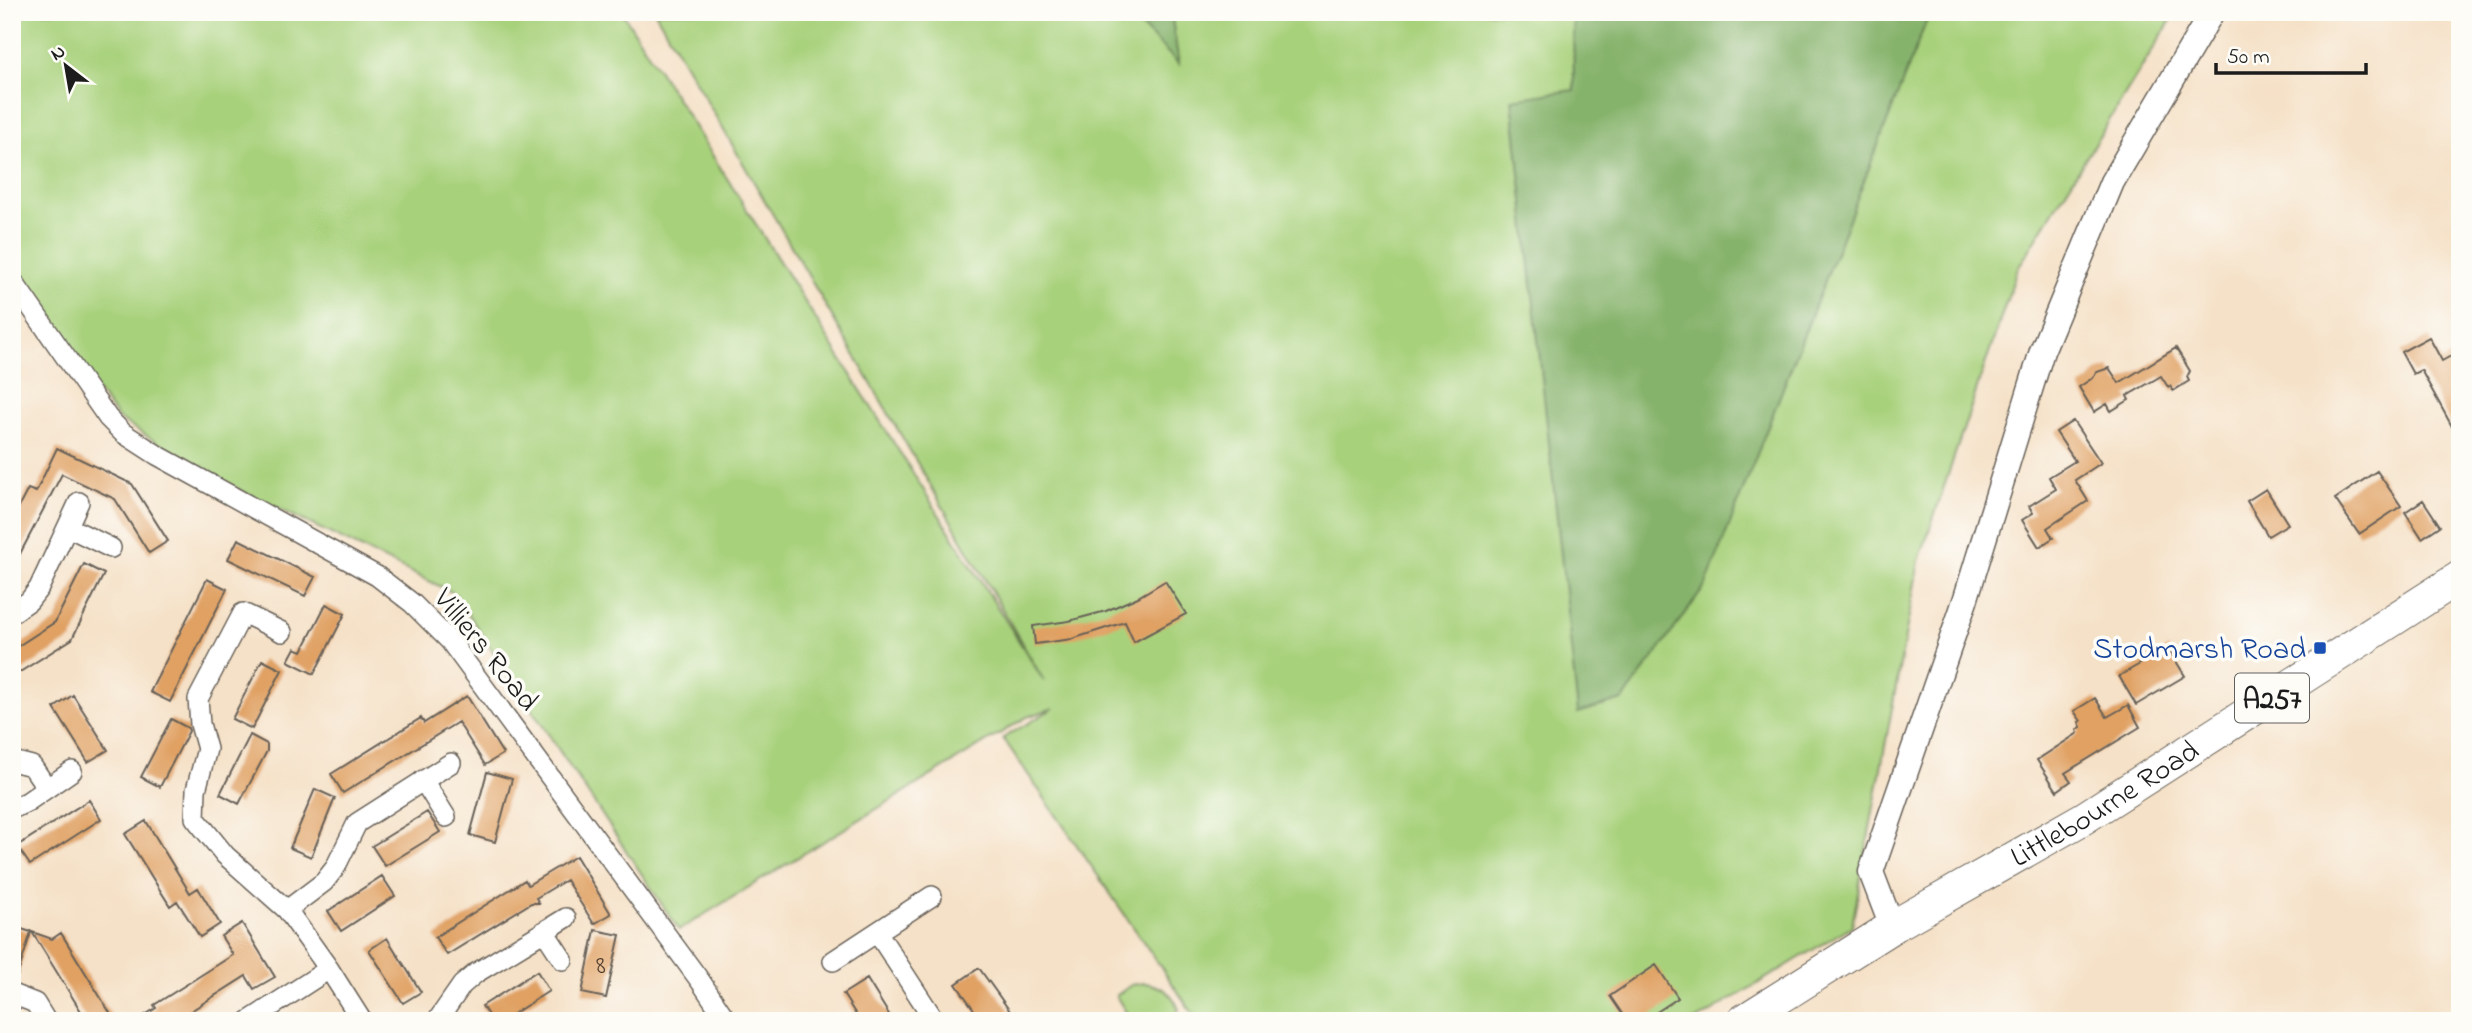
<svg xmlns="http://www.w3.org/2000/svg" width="2472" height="1033" font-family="'Indie Flower',sans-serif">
	<rect width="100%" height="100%" fill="#fdfcf7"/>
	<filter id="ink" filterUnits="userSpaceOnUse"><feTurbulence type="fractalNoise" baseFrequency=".0143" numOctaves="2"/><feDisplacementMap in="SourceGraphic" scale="14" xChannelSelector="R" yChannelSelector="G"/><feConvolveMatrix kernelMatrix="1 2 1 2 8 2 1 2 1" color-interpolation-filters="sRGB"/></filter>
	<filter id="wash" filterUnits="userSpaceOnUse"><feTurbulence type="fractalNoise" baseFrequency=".00686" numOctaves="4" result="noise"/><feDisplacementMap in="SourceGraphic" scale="28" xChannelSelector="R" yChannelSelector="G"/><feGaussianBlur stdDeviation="1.57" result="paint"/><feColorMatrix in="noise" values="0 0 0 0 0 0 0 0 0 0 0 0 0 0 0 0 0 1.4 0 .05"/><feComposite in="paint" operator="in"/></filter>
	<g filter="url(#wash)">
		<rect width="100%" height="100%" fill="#f5e1c7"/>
		<!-- green -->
		<path fill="#a8d17c" stroke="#62764c" stroke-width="2" d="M 12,12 L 622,12 L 1044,681 L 655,12 L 2176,12 L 2017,270 L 1919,561 L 1852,926 L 1696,1021 L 1198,1021 L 1003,738 L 1054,708 L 1027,717 L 679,930 L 454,593 L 217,479 L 119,419 L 12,283 Z
			M 1145,983 C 1163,986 1173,993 1179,1010 L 1167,1021 L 1126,1021 L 1126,1012 L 1116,996 L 1131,985 Z"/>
		<!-- forest -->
		<path fill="#86b36c" stroke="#516844" stroke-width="2" d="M 1127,12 L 1171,12 L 1179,64 Z
			M 1573,12 L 1930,12 L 1706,585 L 1623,700 L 1578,713 L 1512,99 L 1574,90 Z"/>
		<g id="blocks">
			<!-- building -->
			<path fill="#e0a163" d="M 2429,337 L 2442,361 L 2460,351 L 2460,441 L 2421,370 L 2413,374 L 2401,352 Z
				M 2176,348 L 2190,371 L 2187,377 L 2189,381 L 2173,391 L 2170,386 L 2168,387 L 2161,376 L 2127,396 L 2129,400 L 2111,411 L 2107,404 L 2094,412 L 2079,387 L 2091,379 L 2097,372 L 2109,368 L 2119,383 Z
				M 2073,421 L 2101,463 L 2075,480 L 2088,501 L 2047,528 L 2053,538 L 2039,547 L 2022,520 L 2033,513 L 2029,506 L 2056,489 L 2049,477 L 2075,461 L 2056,432 Z
				M 57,448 L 132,484 L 168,541 L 149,553 L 115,499 L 62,474 L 12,569 L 12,520 L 28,489 L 36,492 Z
				M 2377,471 L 2401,506 L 2359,534 L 2335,499 Z
				M 2266,489 L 2288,524 L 2268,536 L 2247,501 Z
				M 2423,500 L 2440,526 L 2422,538 L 2405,512 Z
				M 238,539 L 315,577 L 305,596 L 228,559 Z
				M 84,564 L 104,574 L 72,639 L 12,677 L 12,650 L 55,622 Z
				M 207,579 L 227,589 L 170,702 L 150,692 Z
				M 1165,581 L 1186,614 L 1134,642 L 1125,622 L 1072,639 L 1035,644 L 1033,626 L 1069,621 L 1106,611 L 1138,597 Z
				M 326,604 L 345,614 L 314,674 L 288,661 L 295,648 L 302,651 Z
				M 2168,648 L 2185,676 L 2136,705 L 2119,676 Z
				M 262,660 L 282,670 L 252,729 L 232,719 Z
				M 73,695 L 108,750 L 88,762 L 54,708 Z
				M 467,696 L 503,754 L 485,765 L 458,722 L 343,793 L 331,774 L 421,718 L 424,723 Z
				M 2095,698 L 2107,717 L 2128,705 L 2140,727 L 2065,773 L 2071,781 L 2057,791 L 2037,760 L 2078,733 L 2077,730 L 2081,727 L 2079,722 L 2081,721 L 2074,711 Z
				M 171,719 L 188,728 L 189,731 L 160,787 L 141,777 Z
				M 250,735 L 267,744 L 267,751 L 239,804 L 220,794 Z
				M 487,772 L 512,779 L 495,842 L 470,835 Z
				M 315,789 L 335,798 L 311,857 L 290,848 Z
				M 89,800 L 101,819 L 30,865 L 17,846 Z
				M 427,812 L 440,832 L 385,866 L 372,846 Z
				M 146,821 L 190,893 L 198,888 L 220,924 L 200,937 L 177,901 L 170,906 L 125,834 Z
				M 576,856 L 611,914 L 594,924 L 566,880 L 536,898 L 539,903 L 531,903 L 447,955 L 435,937 L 525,880 L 528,885 Z
				M 382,876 L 395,896 L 341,931 L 328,911 Z
				M 242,923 L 275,977 L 254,989 L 246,976 L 175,1021 L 136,1021 L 156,1008 L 154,1005 L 233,955 L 221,936 Z
				M 12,926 L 31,932 L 16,980 L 12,979 Z
				M 595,930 L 620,935 L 606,998 L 582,993 Z
				M 32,932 L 52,939 L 61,933 L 115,1021 L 87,1021 Z
				M 387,938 L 421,992 L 403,1003 L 369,950 Z
				M 1656,965 L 1678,998 L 1643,1021 L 1627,1021 L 1610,996 Z
				M 979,968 L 1017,1021 L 982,1021 L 956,984 Z
				M 537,971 L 549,991 L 502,1021 L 492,1021 L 482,1006 Z
				M 867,979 L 893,1021 L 860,1021 L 843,994 Z"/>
		</g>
	</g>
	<g filter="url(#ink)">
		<use href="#blocks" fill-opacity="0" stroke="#686158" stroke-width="2"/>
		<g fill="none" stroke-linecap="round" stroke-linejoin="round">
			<!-- minor casing -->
			<g stroke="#686158" stroke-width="22">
				<path id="minor" d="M 12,280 L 108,418 L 123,433 L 157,455 L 377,576 L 412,603 L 450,641 L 701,982 L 727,1021
					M 68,527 L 111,548
					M 12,613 L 29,601 L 39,588 L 79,502
					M 282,632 L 243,613 L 198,699 L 200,724 L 207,749 L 196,790 L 195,818 L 225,855 L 287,910 L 329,969 L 362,1021
					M 12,761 L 32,766 L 47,788
					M 423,780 L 446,817
					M 12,809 L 27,802 L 72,771
					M 287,910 L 324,882 L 335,868 L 357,823 L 451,763
					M 544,931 L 563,960
					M 877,932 L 935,1021
					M 833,961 L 932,896
					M 12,994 L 35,1003 L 46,1021
					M 249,1021 L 329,969
					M 437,1021 L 462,985 L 476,973 L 566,918"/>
			</g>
			<!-- tertiary casing -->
			<g stroke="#686158" stroke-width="27">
				<path id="tertiary" d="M 1892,927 L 1871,872 L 1965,601 L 2042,351 L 2112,182 L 2212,12"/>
			</g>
			<!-- primary casing -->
			<g stroke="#686158" stroke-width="34">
				<g id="primary">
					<path id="s1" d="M 1743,1021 L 1892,927 L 2084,818 L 2460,577"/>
				</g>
			</g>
			<!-- minor -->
			<use href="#minor" stroke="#fff" stroke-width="19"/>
			<!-- tertiary -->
			<use href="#tertiary" stroke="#fff" stroke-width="24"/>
			<!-- primary -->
			<use href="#primary" stroke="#fff" stroke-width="32"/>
		</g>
	</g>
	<!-- markers -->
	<rect fill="#1a4fb4" stroke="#fdfcf7" stroke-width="2.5" x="2313" y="641" width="14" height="14" rx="3.5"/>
	<g text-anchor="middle" stroke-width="7" stroke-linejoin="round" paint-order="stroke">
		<!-- number labels -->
		<g font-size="26" fill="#4d3d2e">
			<text x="601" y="973">8</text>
		</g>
		<!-- shield labels -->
		<rect fill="#fdfcf7" stroke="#605f5e" stroke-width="2" x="2235" y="673.5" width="74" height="49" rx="5"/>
		<g font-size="28" font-weight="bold" fill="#1c1c1c">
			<text x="2272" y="708">A257</text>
		</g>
		<!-- transit labels -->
		<g font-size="30" fill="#164399" stroke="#fdfcf7" text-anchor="end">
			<text x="2306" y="658">Stodmarsh Road</text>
		</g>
		<!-- street labels -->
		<g font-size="30" fill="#1c1c1c" stroke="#fdfcf7">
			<text transform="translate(487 649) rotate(51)" y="10">Villiers Road</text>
			<text dy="10" stroke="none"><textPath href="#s1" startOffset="422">Littlebourne Road</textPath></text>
		</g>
	</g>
	<!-- margin -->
	<rect width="2472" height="1033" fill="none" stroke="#fdfcf7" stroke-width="42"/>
	<!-- north arrow -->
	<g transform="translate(66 66) rotate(329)" stroke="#fdfcf7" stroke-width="5" paint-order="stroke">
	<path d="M0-5L12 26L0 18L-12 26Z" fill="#1c1c1c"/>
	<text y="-10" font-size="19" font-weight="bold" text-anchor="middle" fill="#1c1c1c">N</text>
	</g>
	<!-- scale -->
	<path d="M2216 63v10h150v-10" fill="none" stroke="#1c1c1c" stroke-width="3.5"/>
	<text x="2227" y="63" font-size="21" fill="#1c1c1c" stroke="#fdfcf7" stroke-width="5" paint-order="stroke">50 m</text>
</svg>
